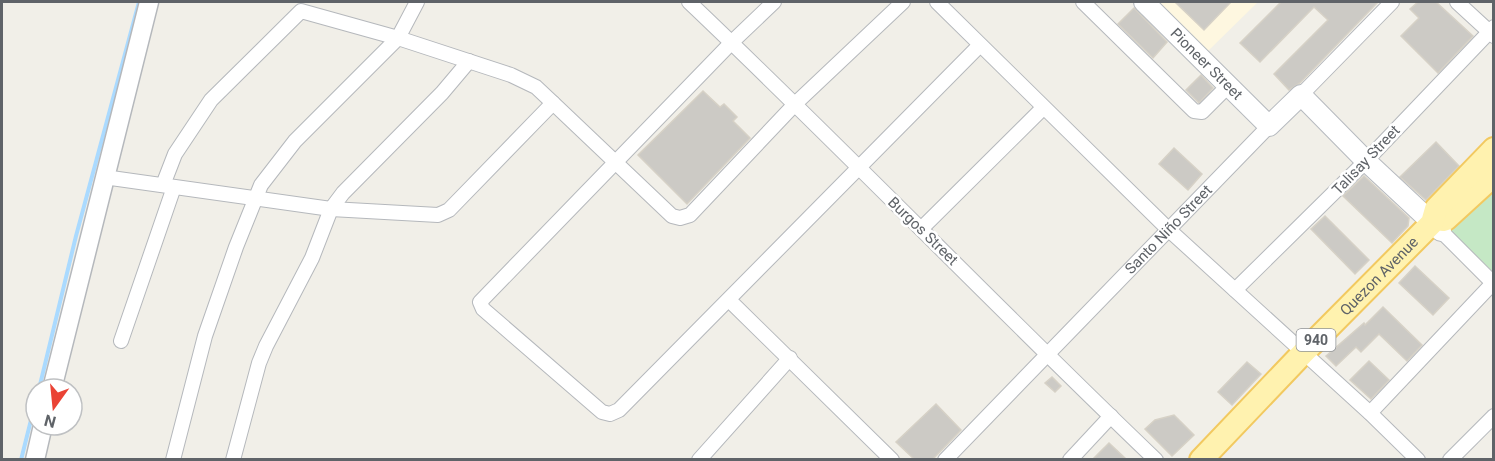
<svg xmlns="http://www.w3.org/2000/svg" width="1495" height="461" font-family="Roboto,sans-serif">
	<rect width="100%" height="100%" fill="#f1efe8"/>
	<!-- commercial -->
	<path fill="#fef7e0" d="M 1154,2 L 1258,2 L 1206,53 Z"/>
	<!-- green -->
	<path fill="#c5e8c5" d="M 1493,187 L 1493,272 L 1451,231 Z"/>
	<g fill="none" stroke-linecap="round" stroke-linejoin="round">
		<!-- stream -->
		<path stroke="#aadaff" stroke-width="4" d="M 39,389 L 76,236 L 139,2
			M 21,460 L 36,400"/>
	</g>
	<!-- building -->
	<path fill="#cccac5" stroke="#d6d1c6" stroke-width="1.5" d="M 1175,2 L 1231,2 L 1204,30 Z
		M 1281,2 L 1378,2 L 1300,83 L 1289,90 L 1274,74 L 1328,20 L 1314,7 L 1260,62 L 1240,43 Z
		M 1418,2 L 1436,2 L 1473,36 L 1438,73 L 1401,36 L 1419,18 L 1410,9 Z
		M 1134,8 L 1167,42 L 1153,58 L 1118,24 Z
		M 1201,75 L 1213,88 L 1199,103 L 1186,90 Z
		M 703,91 L 720,107 L 724,104 L 737,117 L 733,121 L 750,138 L 687,204 L 638,155 Z
		M 1436,142 L 1459,166 L 1426,200 L 1400,177 Z
		M 1174,148 L 1202,174 L 1188,190 L 1159,164 Z
		M 1364,176 L 1409,218 L 1408,226 L 1392,243 L 1343,196 Z
		M 1325,216 L 1369,260 L 1355,274 L 1311,229 Z
		M 1415,266 L 1449,298 L 1433,315 L 1399,283 Z
		M 1383,307 L 1422,345 L 1407,361 L 1379,334 L 1361,352 L 1356,347 L 1336,366 L 1326,356 L 1364,323 L 1365,325 Z
		M 1369,361 L 1389,380 L 1371,399 L 1350,380 Z
		M 1247,362 L 1261,374 L 1232,405 L 1218,392 Z
		M 1052,377 L 1061,386 L 1055,392 L 1045,383 Z
		M 936,404 L 961,430 L 933,459 L 914,459 L 896,442 Z
		M 1174,415 L 1194,435 L 1172,456 L 1145,429 L 1155,420 Z
		M 1109,443 L 1126,459 L 1093,459 Z"/>
	<g fill="none" stroke-linecap="round" stroke-linejoin="round">
		<!-- minor casing -->
		<g stroke="#b5b8bc" stroke-width="16">
			<g id="minor">
				<path d="M 689,2 C 847,152 998,309 1156,460"/>
				<path d="M 774,2 L 732,42 L 480,302 L 483,309 L 602,412 L 610,414 L 619,410 L 980,45"/>
				<path d="M 937,2 L 1168,229 L 1370,413 L 1418,460"/>
				<path d="M 1083,2 L 1194,111 L 1202,112 L 1228,86"/>
				<path d="M 1457,2 L 1494,36"/>
				<path d="M 1301,95 L 1392,2"/>
				<path d="M 104,177 L 331,209 L 438,215 L 449,210 L 553,103"/>
				<path d="M 163,185 L 175,154 L 211,100 L 301,11 L 398,38 L 511,75 L 536,87 L 553,103 L 672,216 L 680,218 L 690,215 L 796,103 L 903,2"/>
				<path d="M 921,229 L 1043,108"/>
				<path d="M 1235,290 L 1366,161 L 1494,27"/>
				<path d="M 729,300 L 892,460"/>
				<path d="M 121,341 L 174,187"/>
				<path d="M 1370,413 L 1493,283 L 1441,231"/>
				<path d="M 173,460 L 205,336 L 236,247 L 261,185 L 295,141 L 398,38 L 417,2"/>
				<path d="M 233,460 L 259,363 L 266,346 L 312,258 L 331,209 L 343,193 L 442,93 L 469,61"/>
				<path d="M 699,460 L 790,358"/>
				<path id="s1" d="M 945,460 L 1269,126"/>
				<path d="M 1070,460 L 1111,416"/>
				<path d="M 1450,460 L 1494,416"/>
			</g>
		</g>
		<!-- tertiary casing -->
		<g stroke="#b5b8bc" stroke-width="21">
			<path id="tertiary" d="M 52,389 L 149,2
				M 35,460 L 43,425"/>
		</g>
		<!-- secondary casing -->
		<g stroke="#b6babf" stroke-width="22">
			<g id="secondary">
				<path id="s2" d="M 1144,2 L 1269,126 L 1301,95 L 1366,161 L 1441,231"/>
			</g>
		</g>
		<!-- primary casing -->
		<g stroke="#f2c960" stroke-width="26">
			<g id="primary">
				<path d="M 1443,220 L 1446,219 L 1494,175"/>
				<path id="s3" d="M 1201,460 L 1303,353 L 1432,223 L 1436,209 L 1494,149"/>
			</g>
		</g>
		<!-- minor -->
		<use href="#minor" stroke="#fff" stroke-width="14"/>
		<!-- tertiary -->
		<use href="#tertiary" stroke="#fff" stroke-width="18"/>
		<!-- secondary -->
		<use href="#secondary" stroke="#fff" stroke-width="20"/>
		<!-- primary -->
		<use href="#primary" stroke="#fff2af" stroke-width="22"/>
	</g>
	<g text-anchor="middle" stroke-width="5" stroke-linejoin="round" paint-order="stroke">
		<!-- shield labels -->
		<rect fill="#fff" stroke="#8f9295" stroke-width="1.5" x="1296.5" y="329" width="39" height="22" rx="4.5"/>
		<g font-size="14" font-weight="bold" fill="#5f6368">
			<text x="1316" y="345">940</text>
		</g>
		<!-- street labels -->
		<g font-size="15" fill="#5f6368" stroke="#fff">
			<text dy="5" stroke="none"><textPath href="#s2" startOffset="88">Pioneer Street</textPath></text>
			<text transform="translate(1366 160) rotate(-46)" y="5">Talisay Street</text>
			<text dy="5" stroke="none"><textPath href="#s1" startOffset="321">Santo Niño Street</textPath></text>
			<text transform="translate(923 231) rotate(44)" y="5">Burgos Street</text>
			<text dy="5" stroke="none"><textPath href="#s3" startOffset="256">Quezon Avenue</textPath></text>
		</g>
	</g>
	<!-- border -->
	<rect width="1495" height="461" fill="none" stroke="#5f6368" stroke-width="6"/>
	<!-- north arrow -->
	<g transform="translate(54 407) rotate(195)"><circle r="28" fill="#ffffff" stroke="#bfc1c3" stroke-width="1.5"/>
	<path d="M0-4.5L10 22L0 15L-10 22Z" fill="#ea4335"/>
	<text y="-9" font-size="16" font-weight="bold" text-anchor="middle" fill="#5f6368">N</text>
	</g>
</svg>
